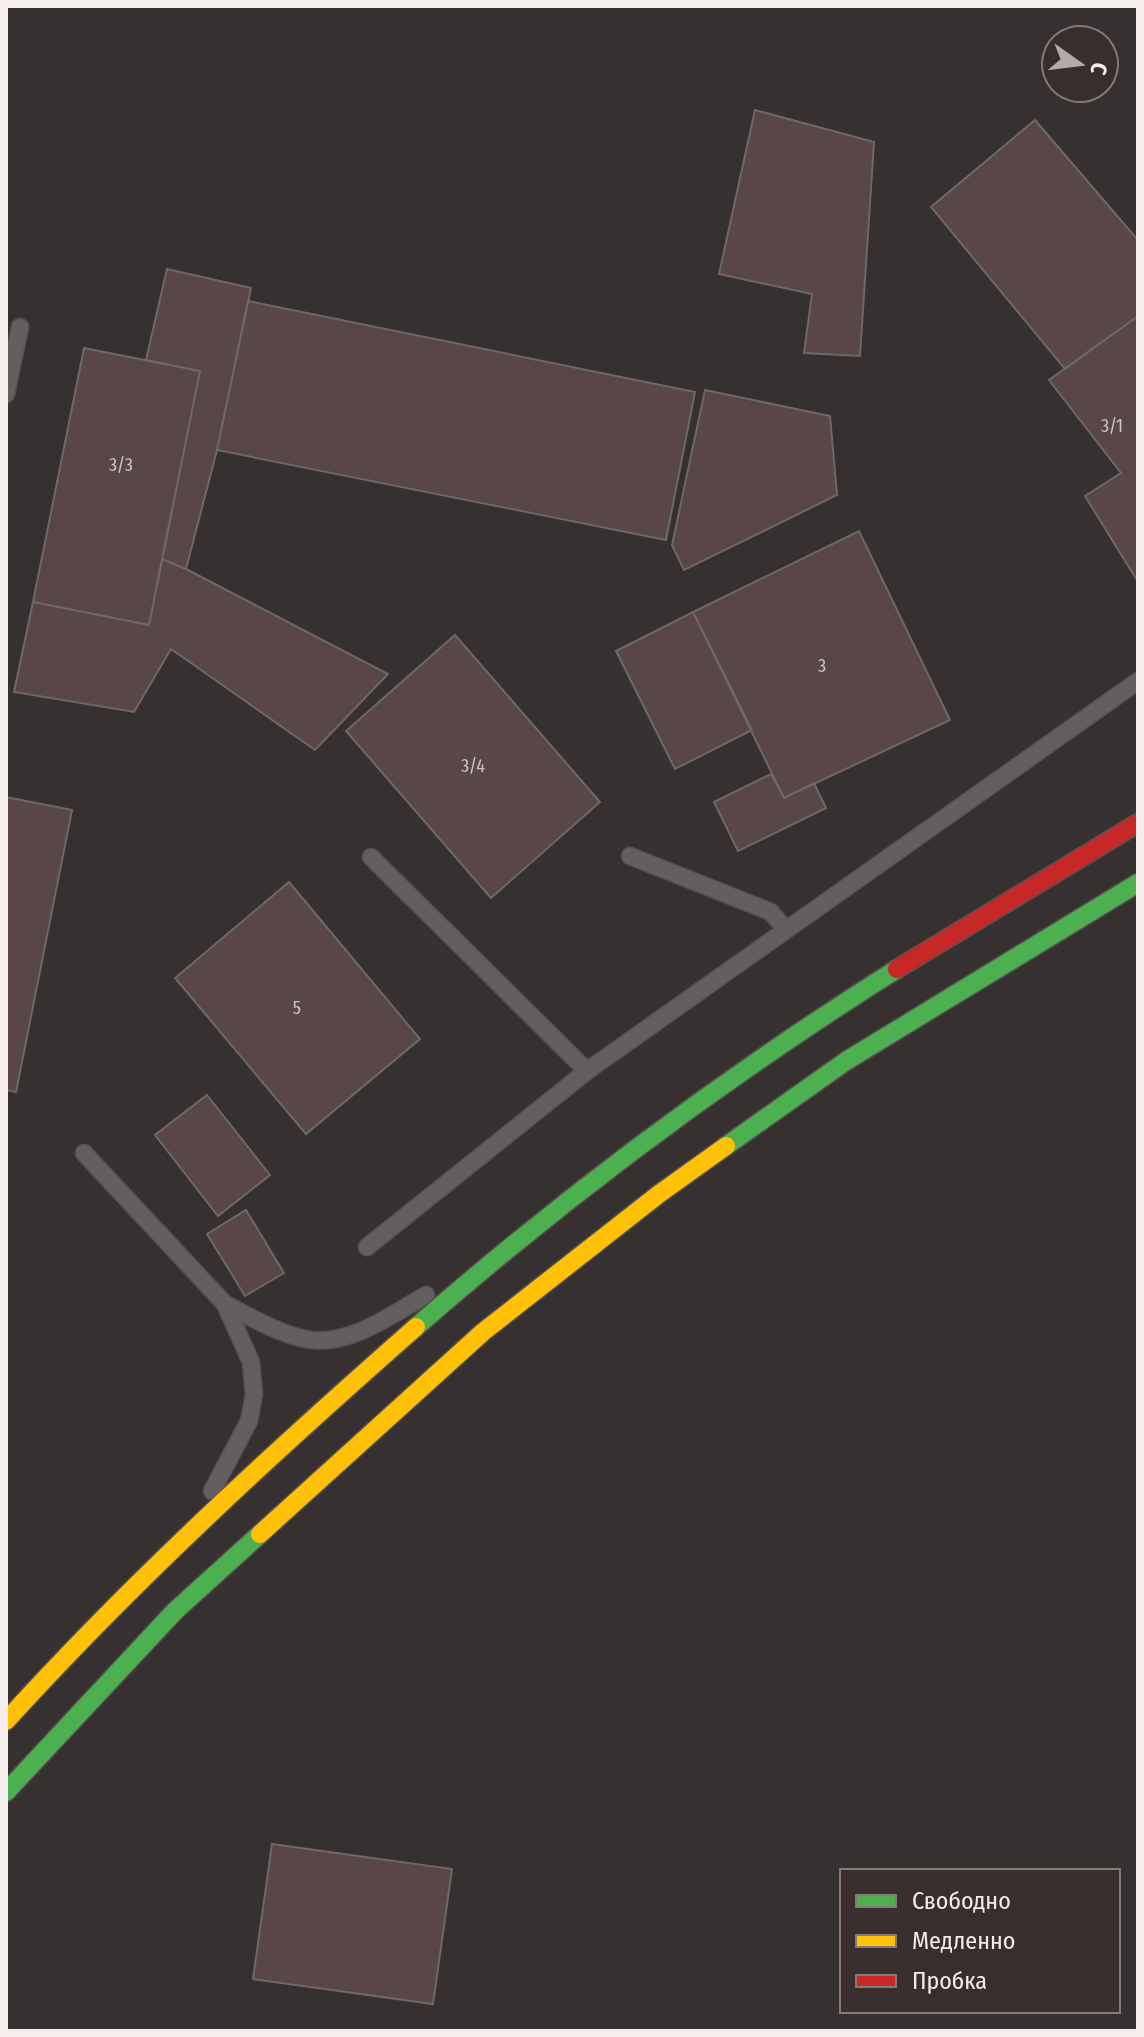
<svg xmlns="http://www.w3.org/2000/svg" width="1144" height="2037" font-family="'Fira Sans Condensed',sans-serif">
	<rect width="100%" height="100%" fill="#363030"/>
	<!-- building -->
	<path fill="#594747" stroke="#6e6868" stroke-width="2" d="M 755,110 L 874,142 L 860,356 L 804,353 L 812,294 L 719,274 Z
		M 1035,120 L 1138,240 L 1138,316 L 1065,369 L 931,207 Z
		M 167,269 L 251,288 L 217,450 L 186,569 L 162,559 L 200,371 L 146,360 Z
		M 248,301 L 695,392 L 666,540 L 217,450 Z
		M 1138,316 L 1138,582 L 1085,496 L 1121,473 L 1049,380 Z
		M 84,348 L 200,371 L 149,625 L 33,602 Z
		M 705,390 L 830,416 L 837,495 L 684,570 L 672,545 Z
		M 859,531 L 950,720 L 784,798 L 693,612 Z
		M 162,559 L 186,569 L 388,674 L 315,750 L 171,649 L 134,712 L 14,692 L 33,602 L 149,625 Z
		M 693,612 L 752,730 L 675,769 L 616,651 Z
		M 455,635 L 600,802 L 491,898 L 346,731 Z
		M 771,774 L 784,798 L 814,783 L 826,808 L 738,851 L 714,802 Z
		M 6,797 L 72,810 L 16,1092 L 6,1090 Z
		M 289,882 L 420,1039 L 306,1134 L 175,978 Z
		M 207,1095 L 270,1175 L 218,1216 L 155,1135 Z
		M 246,1210 L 284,1273 L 245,1296 L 207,1234 Z
		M 272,1844 L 452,1869 L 433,2004 L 253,1979 Z"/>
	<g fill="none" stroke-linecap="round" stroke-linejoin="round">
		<!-- lane casing -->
		<g stroke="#554f4f" stroke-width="19">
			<path id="lane" d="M 6,394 L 20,327
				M 630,856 L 771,912 L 785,929
				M 371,857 L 587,1071
				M 84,1153 L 225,1304 L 251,1362 L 254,1395 L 249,1421 L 212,1491
				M 367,1247 L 587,1071 L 1138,681
				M 225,1304 C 250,1317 278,1333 305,1339 C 347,1348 391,1315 426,1295"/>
		</g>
		<!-- fast casing -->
		<g stroke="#554f4f" stroke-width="21">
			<path id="fast" d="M 726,1146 L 846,1061 L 1138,883
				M 416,1327 C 567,1195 727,1076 897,969
				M 6,1792 L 175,1611 L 260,1534"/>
		</g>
		<!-- slow casing -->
		<g stroke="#554f4f" stroke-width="21">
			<path id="slow" d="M 260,1534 L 483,1332 L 659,1194 L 726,1146
				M 6,1721 C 133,1581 274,1452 416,1327"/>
		</g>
		<!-- jam casing -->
		<g stroke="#554f4f" stroke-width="21">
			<path id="jam" d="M 897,969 L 1138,823"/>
		</g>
		<!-- lane -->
		<use href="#lane" stroke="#645f5f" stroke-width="16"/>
		<!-- fast -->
		<use href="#fast" stroke="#4caf50" stroke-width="18"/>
		<!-- slow -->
		<use href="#slow" stroke="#ffc107" stroke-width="18"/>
		<!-- jam -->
		<use href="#jam" stroke="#c62828" stroke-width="18"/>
	</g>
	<g text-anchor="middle" stroke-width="7" stroke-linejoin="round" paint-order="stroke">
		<!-- number labels -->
		<g font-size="18" fill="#cec4c3">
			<text x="1112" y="432">3/1</text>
			<text x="121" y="471">3/3</text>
			<text x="822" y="672">3</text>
			<text x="473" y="772">3/4</text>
			<text x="297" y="1014">5</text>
		</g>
	</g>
	<!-- border -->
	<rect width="1144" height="2037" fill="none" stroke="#f5edec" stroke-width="16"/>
	<!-- legend -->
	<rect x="840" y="1869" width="280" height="144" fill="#392e2d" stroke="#847a79" stroke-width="2"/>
	<rect x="856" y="1895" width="40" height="12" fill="#4caf50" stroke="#847a79" stroke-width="2"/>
	<text x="912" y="1909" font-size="24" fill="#f5edec">Свободно</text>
	<rect x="856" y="1935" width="40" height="12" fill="#ffc107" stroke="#847a79" stroke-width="2"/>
	<text x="912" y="1949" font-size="24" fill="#f5edec">Медленно</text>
	<rect x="856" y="1975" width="40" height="12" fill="#c62828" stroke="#847a79" stroke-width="2"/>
	<text x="912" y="1989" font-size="24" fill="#f5edec">Пробка</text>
	<!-- north arrow -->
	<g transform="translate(1080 64) rotate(104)"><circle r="38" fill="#392e2d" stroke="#847a79" stroke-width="2"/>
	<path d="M0-6L14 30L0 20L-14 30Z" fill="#b2abaa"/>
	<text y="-12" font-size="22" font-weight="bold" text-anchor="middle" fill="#f5edec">С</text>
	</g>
</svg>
